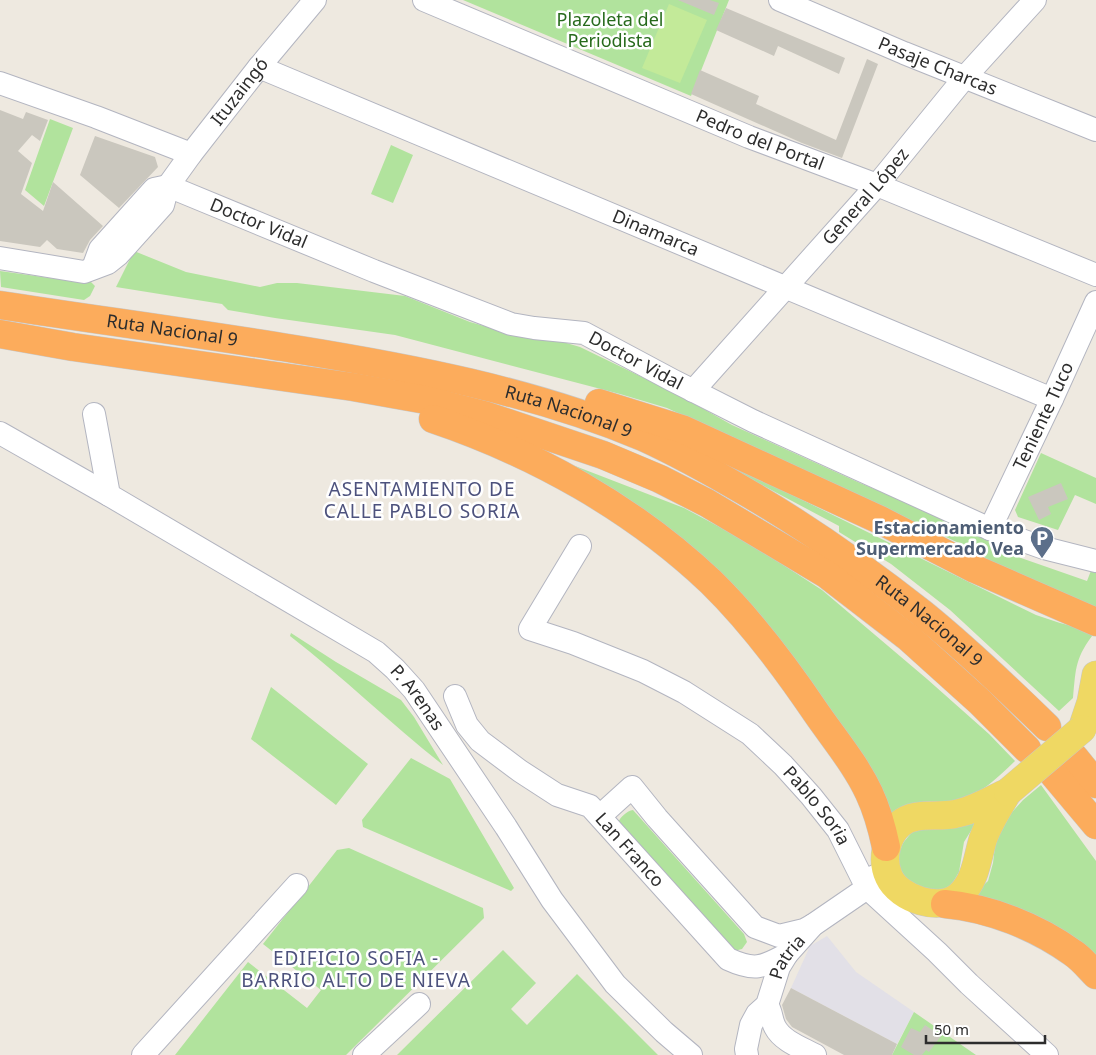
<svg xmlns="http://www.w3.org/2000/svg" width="1096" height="1055" font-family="'Noto Sans',sans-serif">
	<rect width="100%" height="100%" fill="#eee9e0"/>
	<!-- industrial -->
	<path fill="#e2e0e7" d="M 827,936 L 856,972 L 914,1012 L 897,1044 L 791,988 L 810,946 Z"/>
	<!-- green -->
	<path fill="#b1e39d" d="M 463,0 L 729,0 L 691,96 Z
		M 50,119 L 73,128 L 44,206 L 25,190 Z
		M 391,145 L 413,155 L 393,203 L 371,194 Z
		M 134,251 L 186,272 L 260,287 L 277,283 L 297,283 L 405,296 L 470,322 L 523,337 L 563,342 L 580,347 L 677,394 L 732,425 L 860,483 L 1001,542 L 998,550 L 1087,581 L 1092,568 L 1096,570 L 1096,612 L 997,566 L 974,550 L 667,408 L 620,394 L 395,335 L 275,318 L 228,310 L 222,304 L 116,287 Z
		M 0,271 L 57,279 L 90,281 L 95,286 L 90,296 L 84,300 L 1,287 Z
		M 697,451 L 766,482 L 1036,615 L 1060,623 L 1095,632 C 1075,658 1076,667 1073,698 L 1059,711 L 950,610 L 891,564 L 839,532 L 839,526 L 760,484 L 709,460 Z
		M 1041,453 L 1096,478 L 1096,504 L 1075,495 L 1058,530 L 1018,517 L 1015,510 Z
		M 544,454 L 684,508 L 746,541 L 822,590 L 927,679 L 989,734 L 1015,761 C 1000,775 982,794 961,799 C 948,803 935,800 922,802 C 909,804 897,811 886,818 L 775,644 Z
		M 291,633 L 336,662 L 401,700 L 414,717 L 443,765 C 391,724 343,677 290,636 Z
		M 271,687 L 368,764 L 336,805 L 251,739 Z
		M 411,758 L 450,779 L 514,888 L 511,891 L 363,827 L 362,820 Z
		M 1041,785 L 1096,861 L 1096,963 L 973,895 L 988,881 L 993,863 L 997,829 L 1023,800 Z
		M 633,810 L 744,934 L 747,942 L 742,949 L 734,951 L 618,823 C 620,817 627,811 633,810 Z
		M 982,813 L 964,842 L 959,872 L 952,884 L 942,892 L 916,891 L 899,870 L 898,856 L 903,843 L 912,832 Z
		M 349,848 L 483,908 L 484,918 L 346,1055 L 175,1055 L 248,962 L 307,1008 L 321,990 L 263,944 L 337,850 Z
		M 503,950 L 536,983 L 511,1009 L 527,1025 L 577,974 L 658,1055 L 397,1055 Z
		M 914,1012 L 976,1055 L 892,1055 Z"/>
	<!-- pitch -->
	<path fill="#c3ea99" d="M 669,4 L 707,20 L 680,83 L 642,68 Z"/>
	<!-- building -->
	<path fill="#cac7be" d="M 678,0 L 710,0 L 719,3 L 714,15 Z
		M 726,8 L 845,58 L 839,74 L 778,46 L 774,56 L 716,30 Z
		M 867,59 L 878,64 L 842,158 L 802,143 L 691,94 L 700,70 L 759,96 L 756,104 L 836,140 Z
		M 0,110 L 23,119 L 26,112 L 48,120 L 40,141 L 32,135 L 18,151 L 32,163 L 21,194 L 43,211 L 53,182 L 103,226 L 90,240 L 83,253 L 57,249 L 47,240 L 40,247 L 0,241 Z
		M 95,136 L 155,157 L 158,167 L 119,208 L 80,175 Z
		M 1061,483 L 1068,499 L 1048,507 L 1051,514 L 1039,520 L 1028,497 Z
		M 791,988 L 897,1044 L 892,1055 L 844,1055 L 792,1027 L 786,1019 L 782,1005 Z
		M 925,1025 L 941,1036 L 929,1052 L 926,1050 L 922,1055 L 914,1055 L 901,1047 L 911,1028 L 920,1032 Z"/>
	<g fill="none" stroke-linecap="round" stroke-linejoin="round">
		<!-- minor casing -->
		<g stroke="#b3b5c0" stroke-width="24">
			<g id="minor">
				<path id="s1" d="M 424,0 L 749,137 L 877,185 L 1096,275"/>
				<path id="s2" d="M 780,0 L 904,53 L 1096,130"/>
				<path id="s3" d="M 259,67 L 1052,399"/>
				<path d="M 0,83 L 96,117 L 191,154"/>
				<path id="s4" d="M 168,186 L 374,271 L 511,324 L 534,328 L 584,333 L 672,380 L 753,421 L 990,529 L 1044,548 L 1096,561"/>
				<path id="s5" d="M 0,258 L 84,272 L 108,263 L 118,255 L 163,205 L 168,186 L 191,154 L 259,67 L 315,0"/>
				<path d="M 93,268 L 100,249 L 154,189 L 168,186"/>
				<path id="s6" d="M 693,391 L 877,185 L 965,77 L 1035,0"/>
				<path id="s7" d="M 94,414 L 109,495 L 376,652 L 395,669 L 414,690 L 506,827 L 552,900 L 615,984 L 664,1032 L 691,1055"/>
				<path d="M 0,433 L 109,495"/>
				<path id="s8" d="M 990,529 L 1052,399 L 1096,302"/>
				<path id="s9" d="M 580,546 L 530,629 L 573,643 L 643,671 L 684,692 L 750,734 L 783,765 L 811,796 L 838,830 L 867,888 L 937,952 L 969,984 L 1047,1055"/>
				<path id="s10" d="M 455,696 L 467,725 L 480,741 L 520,771 L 557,795 L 590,806 L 728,959 C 754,971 762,968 787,954"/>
				<path d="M 600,816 L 632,787 L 657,818 L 755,927 L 779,936 L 804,930 L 813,925"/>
				<path d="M 767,1005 C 772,1012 771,1020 775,1027 C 782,1041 802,1048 815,1055"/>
				<path d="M 143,1055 L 297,885"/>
				<path d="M 364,1055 L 419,1004"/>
				<path id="s11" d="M 747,1055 L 746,1049 L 751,1025 L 757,1014 L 767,1005 L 779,967 L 787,954 L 813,925 L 867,888 L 875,876"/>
			</g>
		</g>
		<!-- major casing -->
		<g stroke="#c8c8c8" stroke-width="29">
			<path id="major" d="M 1082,729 L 1091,702 L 1096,675
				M 1008,792 C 998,808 989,822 983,839 C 977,859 976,880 960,895 C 941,913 899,899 889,877 C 881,860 886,836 900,824 C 915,811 938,818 955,814 C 973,811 991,800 1008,792 Z"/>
		</g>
		<!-- highway casing -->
		<g stroke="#c8c8c8" stroke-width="29">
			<g id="highway">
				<path id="s12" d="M 0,305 C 98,320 196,333 294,349 C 412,368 532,391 643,437 C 678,453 712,472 746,492 C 808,528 866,569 923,614 C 966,649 1007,688 1047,727"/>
				<path d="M 0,334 L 73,347 L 353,387 L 426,400 L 484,415 L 603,455 L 660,479 L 707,503 L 826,574 L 909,638 L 980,702 L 1027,749"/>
				<path d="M 599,403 L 682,429 L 880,520 L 975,569 L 1096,622"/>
				<path d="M 433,419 C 534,453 633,508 711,582 C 751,621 786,668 817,714 C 835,740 856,765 869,793 C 877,810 882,828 886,847"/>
				<path d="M 1075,758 L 1096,784"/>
				<path d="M 1054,775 L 1096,825"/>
				<path d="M 945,904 C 990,908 1037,927 1073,953 C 1082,959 1089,968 1096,975"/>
			</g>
		</g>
		<!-- minor -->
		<use href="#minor" stroke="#fff" stroke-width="22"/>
		<!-- major -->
		<use href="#major" stroke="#efd863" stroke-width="28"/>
		<!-- highway -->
		<use href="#highway" stroke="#fcac5c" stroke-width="28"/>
		<!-- major-bridge casing -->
		<g stroke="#c8c8c8" stroke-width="29" stroke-linecap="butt">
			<path id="major-bridge" d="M 1008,792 L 1082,729"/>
		</g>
		<!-- major-bridge -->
		<use href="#major-bridge" stroke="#efd863" stroke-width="28"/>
	</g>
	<!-- icons -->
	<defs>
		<g id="parking-pin" transform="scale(1.25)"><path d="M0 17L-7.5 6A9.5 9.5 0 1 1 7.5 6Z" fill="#5c6f8a" stroke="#fff"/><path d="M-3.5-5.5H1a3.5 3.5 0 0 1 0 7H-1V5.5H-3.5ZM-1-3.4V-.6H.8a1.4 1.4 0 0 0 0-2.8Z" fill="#fff"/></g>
	</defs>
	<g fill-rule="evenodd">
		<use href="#parking-pin" x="1042" y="538"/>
	</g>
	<g text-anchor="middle" stroke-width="5" stroke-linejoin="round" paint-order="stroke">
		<!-- park labels -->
		<g font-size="18" fill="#276a1c" stroke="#fff">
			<text x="610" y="26">Plazoleta del<tspan x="610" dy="21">Periodista</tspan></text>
		</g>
		<!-- street labels -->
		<g font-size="18" fill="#2d2d2d" stroke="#fff">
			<text dy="6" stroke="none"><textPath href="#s2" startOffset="171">Pasaje Charcas</textPath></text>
			<text dy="6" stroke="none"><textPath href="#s5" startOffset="329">Ituzaingó</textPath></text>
			<text dy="6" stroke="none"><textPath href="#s1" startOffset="364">Pedro del Portal</textPath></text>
			<text dy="6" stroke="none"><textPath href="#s6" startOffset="260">General López</textPath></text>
			<text dy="6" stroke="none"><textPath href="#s4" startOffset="98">Doctor Vidal</textPath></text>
			<text dy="6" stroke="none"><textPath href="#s3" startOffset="430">Dinamarca</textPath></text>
			<text dy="6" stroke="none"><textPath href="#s12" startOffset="174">Ruta Nacional 9</textPath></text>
			<text dy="6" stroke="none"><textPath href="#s4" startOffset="502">Doctor Vidal</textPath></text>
			<text dy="6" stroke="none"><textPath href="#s12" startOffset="579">Ruta Nacional 9</textPath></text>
			<text dy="6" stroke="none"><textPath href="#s8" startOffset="125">Teniente Tuco</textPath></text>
			<text dy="6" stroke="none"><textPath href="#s12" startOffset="999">Ruta Nacional 9</textPath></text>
			<text dy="6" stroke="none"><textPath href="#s7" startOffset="454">P. Arenas</textPath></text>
			<text dy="6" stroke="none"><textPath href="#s9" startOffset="440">Pablo Soria</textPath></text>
			<text dy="6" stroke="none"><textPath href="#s10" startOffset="240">Lan Franco</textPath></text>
			<text dy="6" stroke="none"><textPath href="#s11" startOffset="109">Patria</textPath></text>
		</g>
		<!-- service labels -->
		<g font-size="18" font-weight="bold" fill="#4e5e75" stroke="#fff" text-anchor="end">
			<text x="1024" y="534">Estacionamiento<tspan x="1024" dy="21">Supermercado Vea</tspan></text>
		</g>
		<!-- neighbourhood labels -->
		<g font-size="19" letter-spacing="1" fill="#4d527d" stroke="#fff">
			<text x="422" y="496">ASENTAMIENTO DE<tspan x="422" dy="22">CALLE PABLO SORIA</tspan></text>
			<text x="356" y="965">EDIFICIO SOFIA -<tspan x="356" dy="22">BARRIO ALTO DE NIEVA</tspan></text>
		</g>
	</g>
	<!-- scale -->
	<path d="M926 1035v8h119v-8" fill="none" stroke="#2d2d2d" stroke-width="2.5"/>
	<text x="934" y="1035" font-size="15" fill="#2d2d2d" stroke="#ffffff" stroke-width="4" paint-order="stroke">50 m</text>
</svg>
